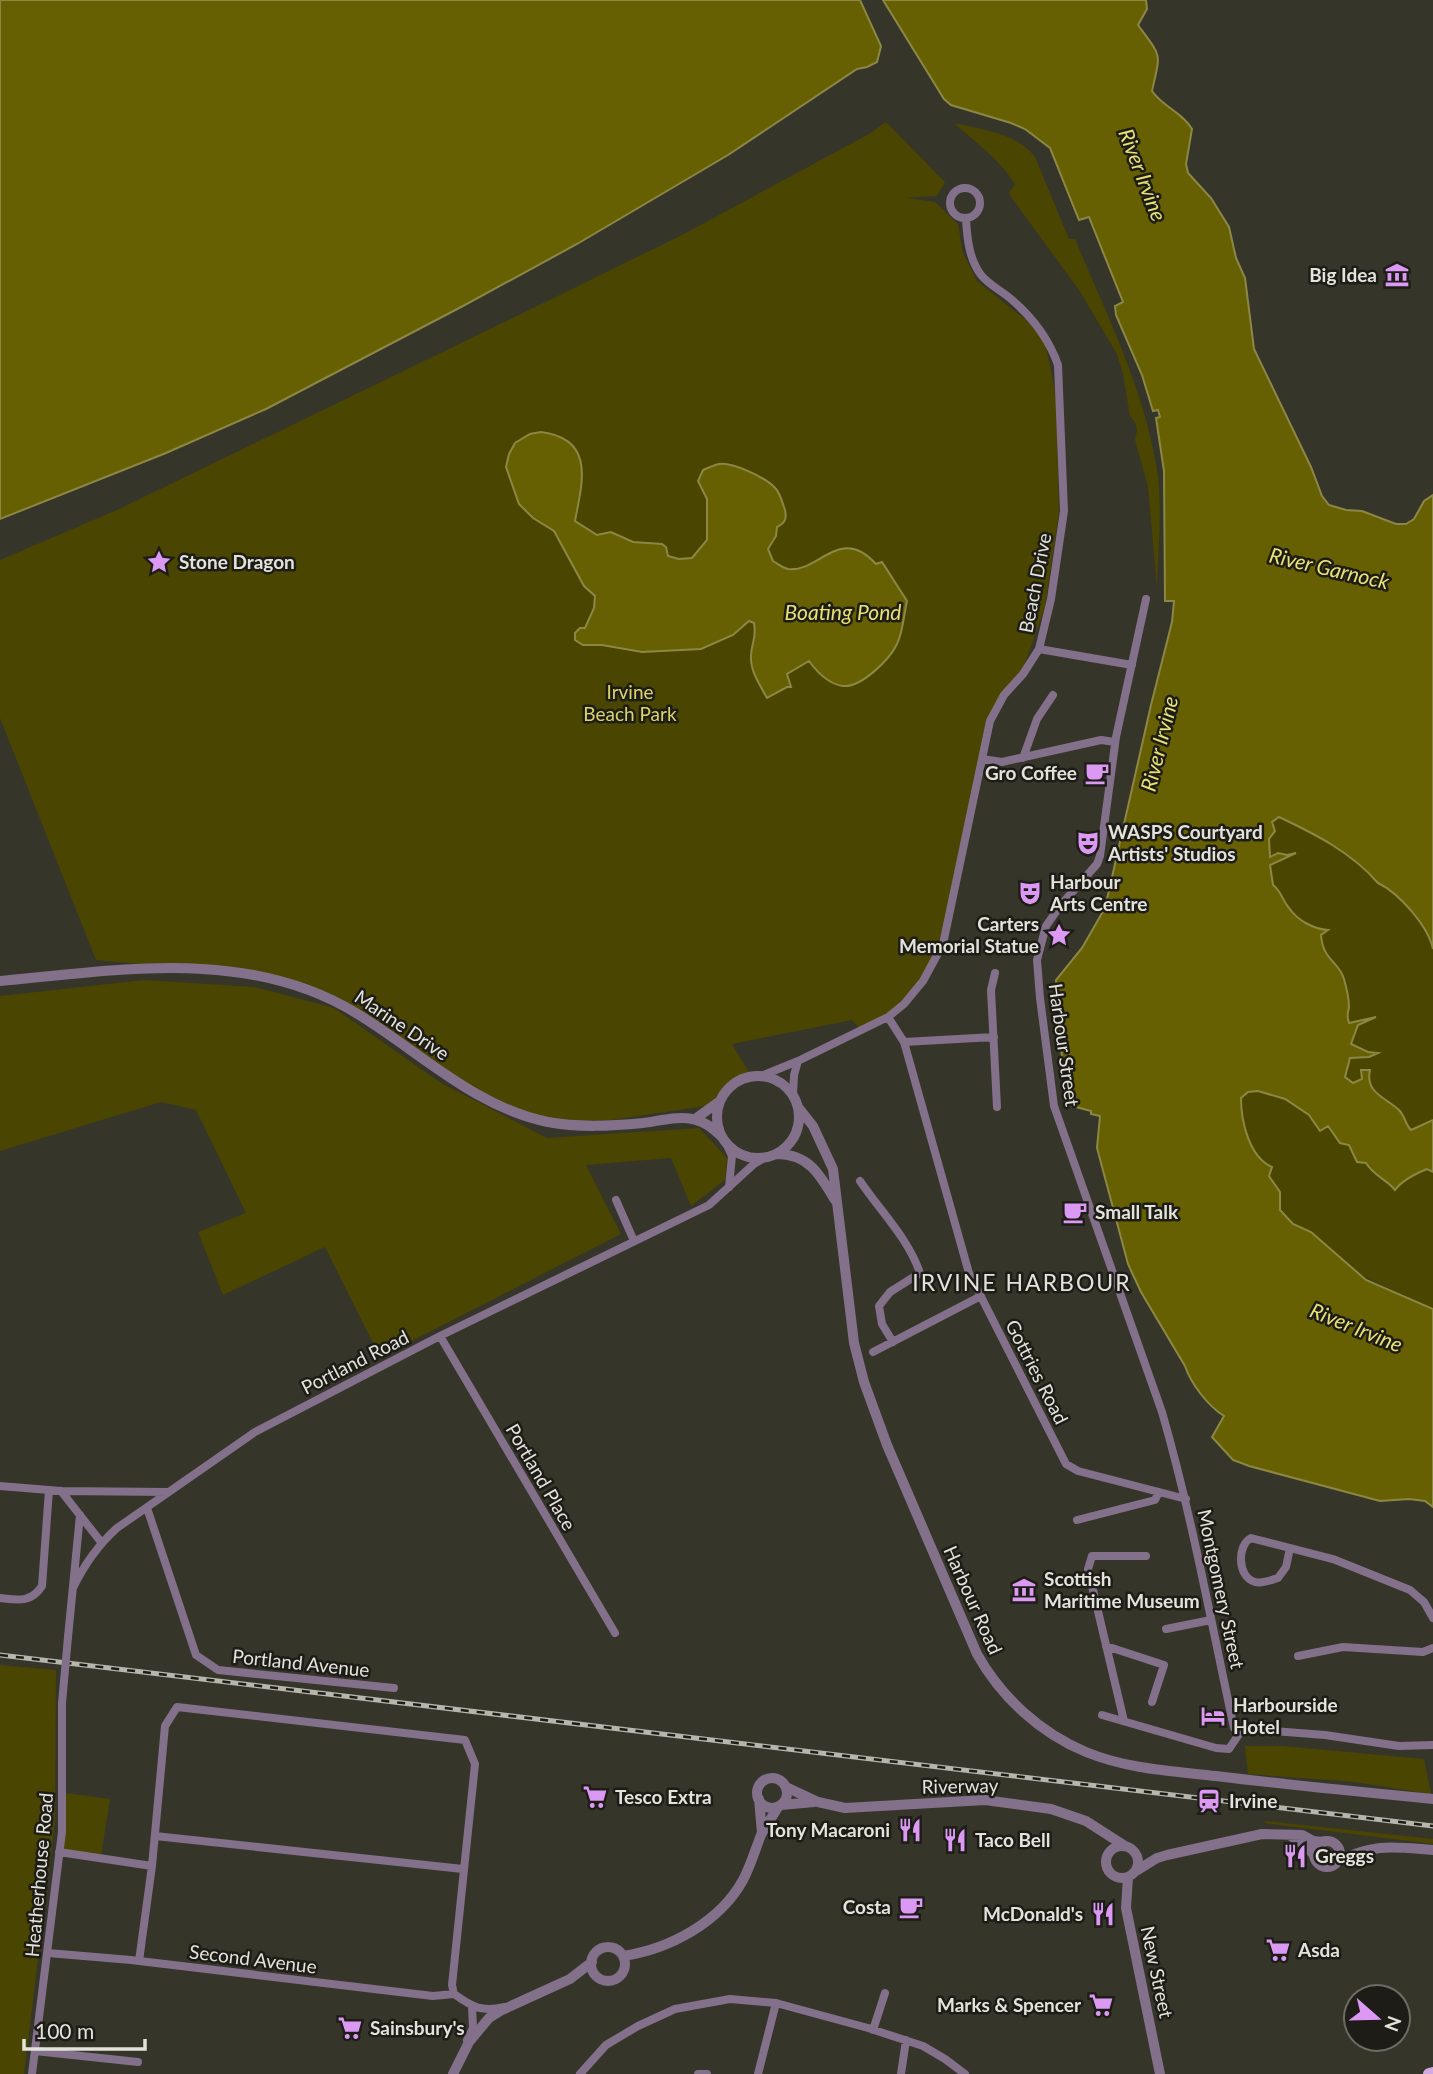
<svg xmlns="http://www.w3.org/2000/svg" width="1433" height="2074" font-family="Lato,sans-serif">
	<rect width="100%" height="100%" fill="#36352a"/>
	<!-- green -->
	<path fill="#4a4501" d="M 886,122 L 945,182 L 937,196 L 907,198 L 935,202 L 958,224 L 963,253 L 977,281 L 1026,320 L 1045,342 L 1056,396 L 1059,512 L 1045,607 L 1023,669 L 993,716 L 936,959 L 895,1011 L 861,1030 L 852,1020 L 732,1044 L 751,1076 C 735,1083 727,1089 719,1104 L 612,1120 L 549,1122 L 470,1090 L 327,994 L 249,974 L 96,960 L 0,718 L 0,560 L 117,510 L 527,311 L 684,234 L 869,134 Z
		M 954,123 C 982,130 1016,132 1035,157 L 1069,239 L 1075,239 C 1107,316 1146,392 1158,476 C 1162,511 1158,553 1157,588 L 1148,487 L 1135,440 L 1137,431 L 1135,422 L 1130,416 L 1123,374 L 1117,354 L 1079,290 L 1011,197 L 1009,192 L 1015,185 C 1001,160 975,142 954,123 Z
		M 1279,816 C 1315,834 1351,852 1378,883 C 1398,893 1428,926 1433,949 L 1433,1120 L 1411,1130 L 1386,1100 L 1371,1088 L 1368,1079 L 1353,1083 L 1345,1077 L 1350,1058 L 1369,1057 L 1376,1053 L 1368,1052 L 1351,1044 L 1358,1025 L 1368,1021 L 1367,1018 L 1349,1024 C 1346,1016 1348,1015 1348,1007 C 1349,1001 1346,986 1344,979 C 1340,961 1323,963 1320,935 L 1327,931 C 1305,927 1279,905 1273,883 C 1271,877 1271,871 1270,865 L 1292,854 L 1270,858 L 1269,838 L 1275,831 L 1272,822 Z
		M 144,980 L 255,987 L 334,1008 L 441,1083 L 547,1138 L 699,1128 L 727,1158 L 725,1180 L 691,1206 L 671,1158 L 586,1165 L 621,1234 L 380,1357 L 325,1247 L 223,1295 L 198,1232 L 246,1213 L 196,1110 L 161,1102 L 0,1151 L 0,996 Z
		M 1258,1091 C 1279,1098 1302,1103 1314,1123 C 1332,1127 1351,1143 1357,1162 L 1366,1163 C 1374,1176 1385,1179 1395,1190 C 1402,1180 1415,1173 1427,1169 L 1433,1172 L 1433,1309 L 1358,1274 L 1320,1239 L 1293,1224 L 1280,1210 C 1282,1185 1263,1168 1252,1146 C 1245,1132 1241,1113 1241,1098 L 1248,1092 Z
		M 0,1665 L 56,1670 L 55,1820 L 24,2074 L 0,2074 Z
		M 1245,1746 L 1283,1746 L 1424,1759 L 1431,1794 L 1354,1782 L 1248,1774 Z
		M 65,1793 L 110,1799 L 101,1856 L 61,1851 Z
		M 1265,1821 L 1433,1839 L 1433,1844 L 1265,1823 Z"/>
	<!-- water -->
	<path fill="#666003" stroke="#8c8744" stroke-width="2" d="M 0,0 L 860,0 L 881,46 L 877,62 L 867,67 L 857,69 L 728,155 L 577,244 L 463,306 L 266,409 L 166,453 L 0,519 Z
		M 883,0 L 1146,0 L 1147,9 L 1138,25 C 1162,58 1161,51 1152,91 C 1163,107 1183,113 1192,129 L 1186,164 L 1188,173 L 1211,198 L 1229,227 L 1236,258 L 1245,278 L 1254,349 L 1311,467 L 1322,496 L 1329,505 L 1346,510 L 1362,511 L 1396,524 L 1406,524 L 1414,519 L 1424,501 L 1433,495 L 1433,949 C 1428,926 1399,893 1378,883 C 1351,852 1315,834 1279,817 L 1272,822 L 1275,831 L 1269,839 L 1270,857 L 1278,853 L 1287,855 L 1296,853 L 1270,865 L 1273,885 C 1282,892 1282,900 1289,908 C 1298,921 1314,929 1328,930 L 1321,935 C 1323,961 1339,961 1344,979 C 1346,986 1349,1000 1349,1007 C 1348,1014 1346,1015 1349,1023 L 1376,1017 L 1358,1025 L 1351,1044 L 1368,1052 L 1378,1053 L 1369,1057 L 1350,1058 L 1345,1077 L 1353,1083 L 1362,1079 L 1361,1070 L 1370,1070 C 1365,1093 1385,1097 1399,1110 C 1405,1116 1405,1124 1411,1130 L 1433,1120 L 1433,1172 L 1427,1169 C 1415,1174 1402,1180 1395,1190 C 1385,1178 1375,1177 1366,1163 L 1357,1162 L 1349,1145 L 1340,1143 L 1328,1126 L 1320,1131 L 1309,1115 L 1285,1099 L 1258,1091 L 1248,1092 L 1241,1098 C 1241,1121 1249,1157 1272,1167 L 1269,1176 L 1280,1192 L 1280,1210 L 1293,1224 L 1311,1232 L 1366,1280 L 1433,1309 L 1433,1507 L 1425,1501 L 1409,1499 L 1380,1501 L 1249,1466 L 1233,1460 L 1212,1437 L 1224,1416 C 1208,1406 1191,1384 1185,1366 L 1141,1292 L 1128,1264 L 1097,1148 L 1100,1116 L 1091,1114 L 1091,1111 L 1072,1106 C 1060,1064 1058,1023 1056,980 L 1082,948 L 1105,908 L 1151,705 L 1172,622 L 1174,601 L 1165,601 L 1164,471 L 1156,418 L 1160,417 L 1158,410 L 1153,411 L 1142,375 L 1116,315 L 1115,306 L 1123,302 L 1089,217 L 1079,220 L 1050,148 L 1025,129 L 1011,123 L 951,105 L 944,99 Z
		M 541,432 C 596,439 582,483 575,521 L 597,535 L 611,532 L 633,542 L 662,544 L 666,547 L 668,556 L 679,559 L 692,558 L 707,540 L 707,499 L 698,481 L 703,470 C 708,468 714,465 719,464 C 733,462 767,478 776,489 C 781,495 782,502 785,510 C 787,519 785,523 777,527 L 776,536 L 768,549 L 773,561 C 778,564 783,568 788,569 C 819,573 840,524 876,564 L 882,562 L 907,601 C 904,614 903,632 897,644 C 890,659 861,688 843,686 C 828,684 817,672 809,661 L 787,674 L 791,687 L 787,687 L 767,698 C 760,685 750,671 751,656 C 751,643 757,640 754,623 L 749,621 L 733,635 L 701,649 L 642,652 L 602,645 L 583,645 L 575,640 L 575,633 L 580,628 L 585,628 L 594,608 L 595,596 L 584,586 L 554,531 L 533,518 L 519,504 L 506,467 L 509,454 L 515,443 L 530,434 Z"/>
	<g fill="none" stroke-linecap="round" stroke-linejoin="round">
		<!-- minor -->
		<path stroke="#83708a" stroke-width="8" d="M950 203a15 15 0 1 1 30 0a15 15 0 1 1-30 0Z
			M 1146,599 L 1116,737 L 1100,856 L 1097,864 L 1060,906 L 1046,926 L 1037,960 L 1040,998 L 1054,1106 L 1162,1412 C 1192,1516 1211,1622 1234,1728 L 1325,1735 L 1399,1746 L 1433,1745
			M 1039,649 L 1132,665
			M 1023,758 L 1037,719 L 1053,695
			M 982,759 L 1002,762 L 1101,740 L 1115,742
			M 995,973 L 991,990 L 997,1107
			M 888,1017 L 904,1042 L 969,1273 L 1066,1464 L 1078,1471 L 1186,1499
			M 904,1042 L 994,1037
			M 761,1076 L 798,1061 L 888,1017 L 904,1004 L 923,981 L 943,944 L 990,721 L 1004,695 L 1023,674 L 1039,649 L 1051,599 L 1064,511 L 1058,365 C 1049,339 1032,317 1011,299 C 1002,291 989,285 981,275 C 969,259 967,238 966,218
			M 793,1095 L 794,1075 L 798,1061
			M 726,1143 L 732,1156 L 729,1187
			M 860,1181 C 881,1212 908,1238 920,1273 L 890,1292 L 879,1306 L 882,1324 L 893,1342
			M 616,1200 L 634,1241
			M 440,1336 L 615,1633
			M 873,1352 L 981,1296
			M 0,1486 L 61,1491 L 168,1492
			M 61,1491 L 101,1542
			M 147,1508 L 196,1655 L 218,1670 L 394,1688
			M 1077,1520 L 1155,1500 L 1159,1492
			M 1290,1548 L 1286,1567 L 1278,1578 C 1271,1580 1262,1584 1255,1582 C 1237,1577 1237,1545 1251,1538 L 1333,1559 L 1410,1590 L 1424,1602 L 1433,1618
			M 73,1588 C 84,1565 97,1546 117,1528 L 255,1432 L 440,1336 L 709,1205 L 754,1164 L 766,1157
			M 0,1598 C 18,1600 31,1603 42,1586 L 49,1490
			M 1166,1629 L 1211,1620
			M 68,1637 L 80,1515
			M 1106,1646 L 1164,1665 L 1152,1702
			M 1298,1656 L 1343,1647 L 1423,1652 L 1433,1648
			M 1102,1715 L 1216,1748 L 1229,1749 L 1243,1728
			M 1124,1721 L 1088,1569 L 1092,1556 L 1146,1556
			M 155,1836 L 463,1869
			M 59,1852 L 152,1866
			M 48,1953 L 131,1960 L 433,1996 L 454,1994
			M 139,1961 L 152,1866 L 165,1726 L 177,1707 L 465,1740 L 475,1764 L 452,1985 L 454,1994 C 474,2008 481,2012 505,2007
			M 873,2030 L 885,1993
			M 467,2040 L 473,2028 L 472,2006
			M 35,2051 L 138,2062
			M 32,2074 L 62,1832 L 62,1703
			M 580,2074 L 606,2045 L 638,2026 L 675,2009 L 730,1999 L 776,2003 L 868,2028 L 923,2046 L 945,2059 L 965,2074
			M 698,2074 L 707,2074
			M 758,2074 L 776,2003
			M 901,2074 L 906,2040"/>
		<!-- tertiary -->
		<path stroke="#83708a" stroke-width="10" d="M 0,981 C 119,970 248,947 356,1013 C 419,1051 474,1107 548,1122 C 579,1128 612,1126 643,1123 C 659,1121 681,1115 696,1120 C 706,1122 715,1130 722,1137
			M717 1117a41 41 0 1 1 82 0a41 41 0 1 1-82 0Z
			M 798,1107 L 813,1126 L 833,1169 L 854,1343 L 864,1382 L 887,1445 L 977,1654 C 1001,1697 1040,1733 1086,1752 C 1127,1769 1172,1771 1216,1776 C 1288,1785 1361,1792 1433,1799
			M 695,1119 L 720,1101
			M 777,1154 C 809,1154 820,1175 835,1200
			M757 1793a15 15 0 1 1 30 0a15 15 0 1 1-30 0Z
			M 786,1787 L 818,1802 L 845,1808 L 985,1800 L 1051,1809 L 1086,1821 L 1125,1846
			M 759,1799 L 762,1833
			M 781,1805 L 814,1802
			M 1291,1836 L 1305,1845 L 1314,1855
			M1314 1854a13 13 0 1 1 26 0a13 13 0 1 1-26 0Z
			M1106 1862a16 16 0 1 1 32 0a16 16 0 1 1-32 0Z
			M 1338,1861 C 1375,1843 1393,1847 1433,1850
			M 1136,1871 L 1157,1858 L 1167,1855 L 1262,1834 L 1302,1835 L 1313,1841 L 1324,1842
			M 1128,1877 L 1126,1908 L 1160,2074
			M591 1964a17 17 0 1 1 34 0a17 17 0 1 1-34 0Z
			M 623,1956 C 670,1949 720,1922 743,1880 C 751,1865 755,1850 761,1835 C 766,1825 773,1816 778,1807
			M 453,2074 L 469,2042 L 489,2018 L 500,2011 L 570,1979 L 592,1962"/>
		<!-- primary -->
		<path stroke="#d1aadf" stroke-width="12" d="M 1429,2074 L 1433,2073"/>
		<!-- rail casing -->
		<g stroke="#b6b6ad" stroke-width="5">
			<path id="rail" d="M 0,1655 L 1433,1826"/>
		</g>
		<!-- rail -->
		<use href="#rail" stroke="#1d1c17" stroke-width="2.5" stroke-dasharray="8" stroke-linecap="butt"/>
		<!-- minor-bridge -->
		<path stroke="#83708a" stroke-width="8" d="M 62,1703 L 68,1637"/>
	</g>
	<!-- icons -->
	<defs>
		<g id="museum-bare" transform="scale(1.89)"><path d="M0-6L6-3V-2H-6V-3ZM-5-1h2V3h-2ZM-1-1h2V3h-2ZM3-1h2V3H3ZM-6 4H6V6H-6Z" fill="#dc99f4" stroke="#1d1c17" stroke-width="2.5" paint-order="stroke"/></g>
		<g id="sight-bare" transform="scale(1.89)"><path d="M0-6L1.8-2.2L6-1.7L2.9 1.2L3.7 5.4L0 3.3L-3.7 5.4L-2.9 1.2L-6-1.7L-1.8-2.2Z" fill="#dc99f4" stroke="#1d1c17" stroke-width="2.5" paint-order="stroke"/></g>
		<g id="cafe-bare" transform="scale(1.89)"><path d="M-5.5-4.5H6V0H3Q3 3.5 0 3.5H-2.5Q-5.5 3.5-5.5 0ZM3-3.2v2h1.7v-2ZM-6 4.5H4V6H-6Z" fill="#dc99f4" stroke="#1d1c17" stroke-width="2.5" paint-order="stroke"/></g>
		<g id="theatre-bare" transform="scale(1.89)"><path d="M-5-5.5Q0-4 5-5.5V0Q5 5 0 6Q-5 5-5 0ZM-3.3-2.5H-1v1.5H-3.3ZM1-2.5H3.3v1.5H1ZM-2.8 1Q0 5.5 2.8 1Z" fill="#dc99f4" stroke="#1d1c17" stroke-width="2.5" paint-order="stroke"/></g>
		<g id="hotel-bare" transform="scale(1.89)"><path d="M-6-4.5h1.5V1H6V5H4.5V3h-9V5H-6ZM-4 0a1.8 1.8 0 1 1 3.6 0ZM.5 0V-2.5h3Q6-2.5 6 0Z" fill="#dc99f4" stroke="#1d1c17" stroke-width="2.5" paint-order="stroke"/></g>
		<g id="supermarket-bare" transform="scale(1.89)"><path d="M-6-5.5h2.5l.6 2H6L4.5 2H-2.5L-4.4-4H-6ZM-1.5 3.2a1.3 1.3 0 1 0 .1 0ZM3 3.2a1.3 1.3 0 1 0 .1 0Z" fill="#dc99f4" stroke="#1d1c17" stroke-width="2.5" paint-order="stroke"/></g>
		<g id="station-bare" transform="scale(1.89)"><path d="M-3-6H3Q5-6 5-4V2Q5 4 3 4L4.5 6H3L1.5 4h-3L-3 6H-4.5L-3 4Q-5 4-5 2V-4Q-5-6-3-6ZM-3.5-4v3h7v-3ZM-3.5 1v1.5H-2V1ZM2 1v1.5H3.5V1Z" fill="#dc99f4" stroke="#1d1c17" stroke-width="2.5" paint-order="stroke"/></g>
		<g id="restaurant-bare" transform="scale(1.89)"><path d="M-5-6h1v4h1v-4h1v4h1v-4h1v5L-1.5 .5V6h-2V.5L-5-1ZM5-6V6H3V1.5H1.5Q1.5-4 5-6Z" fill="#dc99f4" stroke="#1d1c17" stroke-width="2.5" paint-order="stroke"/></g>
	</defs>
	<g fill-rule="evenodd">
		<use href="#museum-bare" x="1397" y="275"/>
		<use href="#sight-bare" x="159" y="562"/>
		<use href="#cafe-bare" x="1097" y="773"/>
		<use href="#theatre-bare" x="1088" y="843"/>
		<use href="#theatre-bare" x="1030" y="893"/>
		<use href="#sight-bare" x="1059" y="935"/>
		<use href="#cafe-bare" x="1075" y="1212"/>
		<use href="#museum-bare" x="1024" y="1590"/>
		<use href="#hotel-bare" x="1213" y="1716"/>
		<use href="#supermarket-bare" x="595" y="1797"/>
		<use href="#station-bare" x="1209" y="1801"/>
		<use href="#restaurant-bare" x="910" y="1830"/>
		<use href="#restaurant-bare" x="955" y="1840"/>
		<use href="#restaurant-bare" x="1295" y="1856"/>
		<use href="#cafe-bare" x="911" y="1907"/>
		<use href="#restaurant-bare" x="1103" y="1914"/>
		<use href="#supermarket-bare" x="1278" y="1950"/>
		<use href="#supermarket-bare" x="1101" y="2005"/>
		<use href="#supermarket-bare" x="350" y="2028"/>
	</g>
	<g text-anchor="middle" stroke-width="5" stroke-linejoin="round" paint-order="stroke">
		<!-- poi labels -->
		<g font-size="19" font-weight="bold" fill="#e3e3db" stroke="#1d1c17" text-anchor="start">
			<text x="1377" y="282" text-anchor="end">Big Idea</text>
			<text x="179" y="569">Stone Dragon</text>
			<text x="1077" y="780" text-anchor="end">Gro Coffee</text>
			<text x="1108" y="839">WASPS Courtyard<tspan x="1108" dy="22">Artists' Studios</tspan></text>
			<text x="1050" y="889">Harbour<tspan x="1050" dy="22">Arts Centre</tspan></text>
			<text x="1039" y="931" text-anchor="end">Carters<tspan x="1039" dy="22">Memorial Statue</tspan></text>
			<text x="1095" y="1219">Small Talk</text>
			<text x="1044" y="1586">Scottish<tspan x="1044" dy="22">Maritime Museum</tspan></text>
			<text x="1233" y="1712">Harbourside<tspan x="1233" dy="22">Hotel</tspan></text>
			<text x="615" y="1804">Tesco Extra</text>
			<text x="1229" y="1808">Irvine</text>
			<text x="890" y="1837" text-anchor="end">Tony Macaroni</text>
			<text x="975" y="1847">Taco Bell</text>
			<text x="1315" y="1863">Greggs</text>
			<text x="891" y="1914" text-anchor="end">Costa</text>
			<text x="1083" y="1921" text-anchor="end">McDonald's</text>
			<text x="1298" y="1957">Asda</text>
			<text x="1081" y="2012" text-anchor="end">Marks &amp; Spencer</text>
			<text x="370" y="2035">Sainsbury's</text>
		</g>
		<!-- street labels -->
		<g font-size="19" fill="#e3e3db" stroke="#1d1c17">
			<text transform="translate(1035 583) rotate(-79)" y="7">Beach Drive</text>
			<text transform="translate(402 1025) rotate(34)" y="7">Marine Drive</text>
			<text transform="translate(1064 1045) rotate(82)" y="7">Harbour Street</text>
			<text transform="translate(355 1362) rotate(-27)" y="7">Portland Road</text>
			<text transform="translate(1037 1372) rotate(63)" y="7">Gottries Road</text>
			<text transform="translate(541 1477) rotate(60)" y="7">Portland Place</text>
			<text transform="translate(1221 1589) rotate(78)" y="7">Montgomery Street</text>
			<text transform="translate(973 1600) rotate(66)" y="7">Harbour Road</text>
			<text transform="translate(301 1663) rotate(6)" y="7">Portland Avenue</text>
			<text transform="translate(960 1786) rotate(-1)" y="7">Riverway</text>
			<text transform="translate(39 1875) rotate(-85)" y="7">Heatherhouse Road</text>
			<text transform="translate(253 1959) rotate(7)" y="7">Second Avenue</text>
			<text transform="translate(1157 1972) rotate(78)" y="7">New Street</text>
		</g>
		<!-- park labels -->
		<g font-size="19" fill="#dcd468" stroke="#1d1c17">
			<text x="630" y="699">Irvine<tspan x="630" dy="22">Beach Park</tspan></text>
		</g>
		<!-- water labels -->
		<g font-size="21" font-style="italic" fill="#e8e175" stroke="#1d1c17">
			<text transform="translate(1142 175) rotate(69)" y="7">River Irvine</text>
			<text transform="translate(1329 569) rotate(13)" y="7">River Garnock</text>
			<text x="843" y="620">Boating Pond</text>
			<text transform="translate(1160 744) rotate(-76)" y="7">River Irvine</text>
			<text transform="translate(1356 1328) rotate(22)" y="7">River Irvine</text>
		</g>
		<!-- quarter labels -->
		<g font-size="23" letter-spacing="2" fill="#e3e3db" stroke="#1d1c17">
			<text x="1022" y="1291">IRVINE HARBOUR</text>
		</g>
	</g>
	<!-- north arrow -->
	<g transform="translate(1377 2018) rotate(110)"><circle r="33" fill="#1d1c17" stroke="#6c6c65" stroke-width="2"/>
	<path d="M0-5L12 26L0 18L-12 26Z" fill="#dc99f4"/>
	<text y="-10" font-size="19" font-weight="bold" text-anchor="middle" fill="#e3e3db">N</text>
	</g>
	<!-- scale -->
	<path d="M24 2039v10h121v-10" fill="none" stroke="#e3e3db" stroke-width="3.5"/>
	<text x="35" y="2039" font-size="21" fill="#e3e3db" stroke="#1d1c17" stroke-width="5" paint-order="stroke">100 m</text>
</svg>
